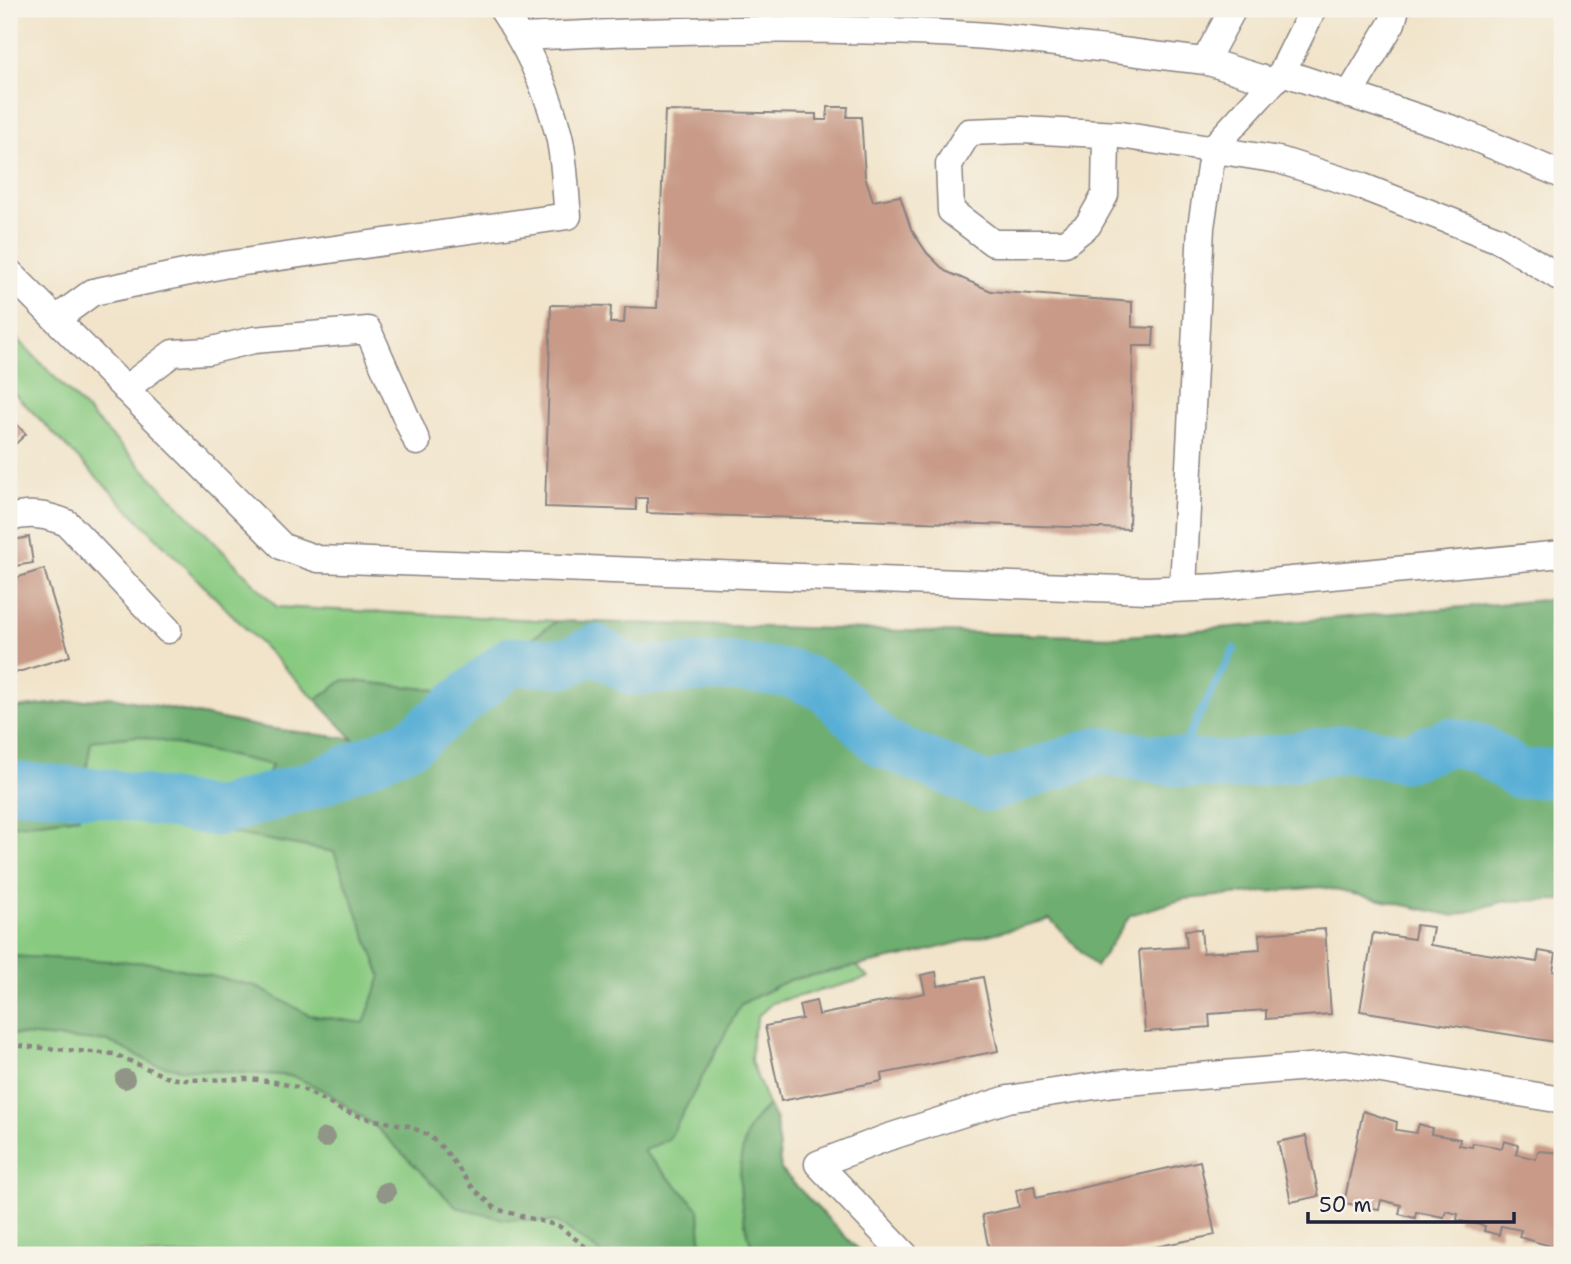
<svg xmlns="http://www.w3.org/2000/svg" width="1571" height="1264" font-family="'Shantell Sans',sans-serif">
	<rect width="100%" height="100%" fill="#f7f3e8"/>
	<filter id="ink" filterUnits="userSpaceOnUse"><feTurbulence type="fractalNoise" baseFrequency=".0143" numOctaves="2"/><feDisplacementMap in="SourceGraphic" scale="14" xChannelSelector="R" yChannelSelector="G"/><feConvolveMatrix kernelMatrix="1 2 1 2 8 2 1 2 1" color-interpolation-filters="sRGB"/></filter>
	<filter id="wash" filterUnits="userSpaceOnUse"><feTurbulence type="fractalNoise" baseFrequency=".00686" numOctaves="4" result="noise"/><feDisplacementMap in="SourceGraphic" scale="28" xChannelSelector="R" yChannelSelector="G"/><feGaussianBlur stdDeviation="1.57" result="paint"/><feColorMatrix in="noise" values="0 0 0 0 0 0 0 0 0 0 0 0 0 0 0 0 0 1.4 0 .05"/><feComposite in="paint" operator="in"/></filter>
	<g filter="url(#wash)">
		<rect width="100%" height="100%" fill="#f1e4ca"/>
		<!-- green -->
		<path fill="#89ca81" stroke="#56765e" stroke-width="2" d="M 9,330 L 277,607 L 557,621 L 455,692 L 344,680 L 316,700 L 9,388 Z
			M 112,697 L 266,728 L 354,740 L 689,1097 L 741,1004 L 789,980 L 856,966 L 869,978 L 772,1003 L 758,1016 L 752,1038 L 751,1061 L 768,1105 L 748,1130 L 836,1255 L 9,1255 L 9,709 Z"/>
		<!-- forest -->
		<path fill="#6eae6f" stroke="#486855" stroke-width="2" d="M 1562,595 L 1562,900 L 1505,901 L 1454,916 L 1321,887 L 1184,899 L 1130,915 L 1096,967 L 1050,919 L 910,955 L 789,980 L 741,1004 L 669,1139 L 643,1151 L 699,1209 L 702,1255 L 603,1255 L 557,1222 L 503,1219 L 456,1207 L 376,1127 L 327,1092 L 293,1076 L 181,1069 L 154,1064 L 110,1042 L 9,1034 L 9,956 L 154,963 L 255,986 L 309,1015 L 364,1023 L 381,976 L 334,852 L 209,829 L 257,791 L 272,765 L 138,736 L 91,741 L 79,817 L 9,826 L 9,709 L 112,697 L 266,728 L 353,739 L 316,700 L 344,680 L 455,692 L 557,621 L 1116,637 L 1544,600 Z
			M 768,1105 L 776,1120 L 781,1170 L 863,1255 L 756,1255 C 740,1223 734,1165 748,1131 C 751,1122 761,1113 768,1105 Z"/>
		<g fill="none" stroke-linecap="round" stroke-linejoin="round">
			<!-- stream -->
			<path stroke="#58afd5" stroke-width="8" d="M 1175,762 L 1234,649"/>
			<!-- river -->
			<path stroke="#58afd5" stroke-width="49" d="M 9,786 L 105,793 L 216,812 L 309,786 L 412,742 L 511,661 L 566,663 L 595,649 L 633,671 L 733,667 L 792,674 L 825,687 L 882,743 L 988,788 L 1098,751 L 1175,762 L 1231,766 L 1348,748 L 1405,758 L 1449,742 L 1483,750 L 1519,774 L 1562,773"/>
		</g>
		<g id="blocks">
			<!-- building -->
			<path fill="#c89a87" d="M 828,107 L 848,107 L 847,117 L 861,117 L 865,176 L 873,201 L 900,196 L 911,229 L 927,253 L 945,271 L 991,291 L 1132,302 L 1132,327 L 1154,328 L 1153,346 L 1133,346 L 1129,529 L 647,513 L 647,498 L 636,498 L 636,510 L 545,507 L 551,305 L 611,306 L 610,323 L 624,323 L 625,307 L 657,308 L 665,111 L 816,114 L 816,120 L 827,120 Z
				M 9,416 L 26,434 L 9,450 Z
				M 29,537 L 33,563 L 9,567 L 9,541 Z
				M 44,569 L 70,656 L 9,675 L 9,580 Z
				M 1416,925 L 1433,927 L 1430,945 L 1537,962 L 1539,951 L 1556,954 L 1553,971 L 1562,973 L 1562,1043 L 1360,1011 L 1373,933 L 1414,939 Z
				M 1201,929 L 1203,953 L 1260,949 L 1259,934 L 1325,929 L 1331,1014 L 1266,1019 L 1266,1010 L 1209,1014 L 1210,1027 L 1145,1032 L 1139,950 L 1187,947 L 1185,930 Z
				M 936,972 L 938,986 L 983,977 L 998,1051 L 881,1074 L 882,1081 L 781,1101 L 765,1026 L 802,1019 L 799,1005 L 816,1001 L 819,1015 L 925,993 L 921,975 Z
				M 1363,1111 L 1397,1122 L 1396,1130 L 1416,1133 L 1419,1124 L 1432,1128 L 1431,1134 L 1460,1139 L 1459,1145 L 1472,1147 L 1473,1143 L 1502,1148 L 1504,1141 L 1518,1145 L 1516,1154 L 1536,1159 L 1538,1151 L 1562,1153 L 1562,1210 L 1554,1247 L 1519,1237 L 1521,1230 L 1501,1226 L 1499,1235 L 1484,1231 L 1485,1226 L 1457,1220 L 1458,1214 L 1446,1211 L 1444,1217 L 1416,1212 L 1415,1218 L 1399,1214 L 1401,1205 L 1381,1200 L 1379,1209 L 1344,1203 Z
				M 1306,1136 L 1319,1196 L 1291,1202 L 1278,1142 Z
				M 1200,1161 L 1215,1235 L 1115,1255 L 990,1255 L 982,1215 L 1019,1207 L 1016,1190 L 1034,1186 L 1036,1198 Z"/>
		</g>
	</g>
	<g filter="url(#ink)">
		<use href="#blocks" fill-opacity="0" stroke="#8a8382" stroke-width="2"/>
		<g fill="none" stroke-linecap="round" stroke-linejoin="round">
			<!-- minor casing -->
			<g stroke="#8a8382" stroke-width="29">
				<path id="minor" d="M 521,37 C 671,29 822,26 972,35 C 1050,40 1128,53 1205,61 L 1233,9
					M 1205,61 L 1273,82
					M 1282,72 L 1456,130 L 1562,175
					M 1349,95 L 1392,23 L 1396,9
					M 1106,135 L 1105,195 L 1088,225 L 1065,243 L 993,243 L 951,211 L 949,164 L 969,132 L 1022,130 L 1120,135 L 1279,160 L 1361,186 L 1499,240 L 1562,279
					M 9,272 L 283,547 L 318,559 L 1147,590 L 1218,587 L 1562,554
					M 56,319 L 93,292 L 223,265 L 568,216 C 565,190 565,162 559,136 C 548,91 528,48 502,9
					M 125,389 L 173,353 L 208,351 L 254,340 L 368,330 L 417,442
					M 9,518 C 31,512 47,515 67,523 L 168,630
					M 1183,588 L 1201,227 L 1213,148 L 1282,72 L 1313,9
					M 905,1255 L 818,1164 L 886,1138 L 1008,1099 L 1115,1083 L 1345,1064 L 1562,1100"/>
			</g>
			<!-- path -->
			<path stroke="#8a8382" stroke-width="4.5" stroke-dasharray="5 5" stroke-linecap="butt" d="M 9,1045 L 114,1054 L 169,1078 L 185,1080 L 250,1079 L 275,1082 L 301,1088 L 341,1110 L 369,1119 L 409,1126 L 428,1135 L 444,1149 L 473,1188 L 496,1209 L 559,1226 L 596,1255"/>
			<!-- minor -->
			<use href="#minor" stroke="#fff" stroke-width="26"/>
		</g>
		<!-- trees -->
		<g fill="#909587">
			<circle cx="125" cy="1079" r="10"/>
			<circle cx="325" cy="1138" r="10"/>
			<circle cx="386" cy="1192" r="10"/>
		</g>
	</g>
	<!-- margin -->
	<rect width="1571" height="1264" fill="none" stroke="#f7f3e8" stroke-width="35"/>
	<!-- scale -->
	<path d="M1308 1212v10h206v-10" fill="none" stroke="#22223b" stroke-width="3.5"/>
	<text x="1319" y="1212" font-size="21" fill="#22223b" stroke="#f7f3e8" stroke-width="5" paint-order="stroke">50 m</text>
</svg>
